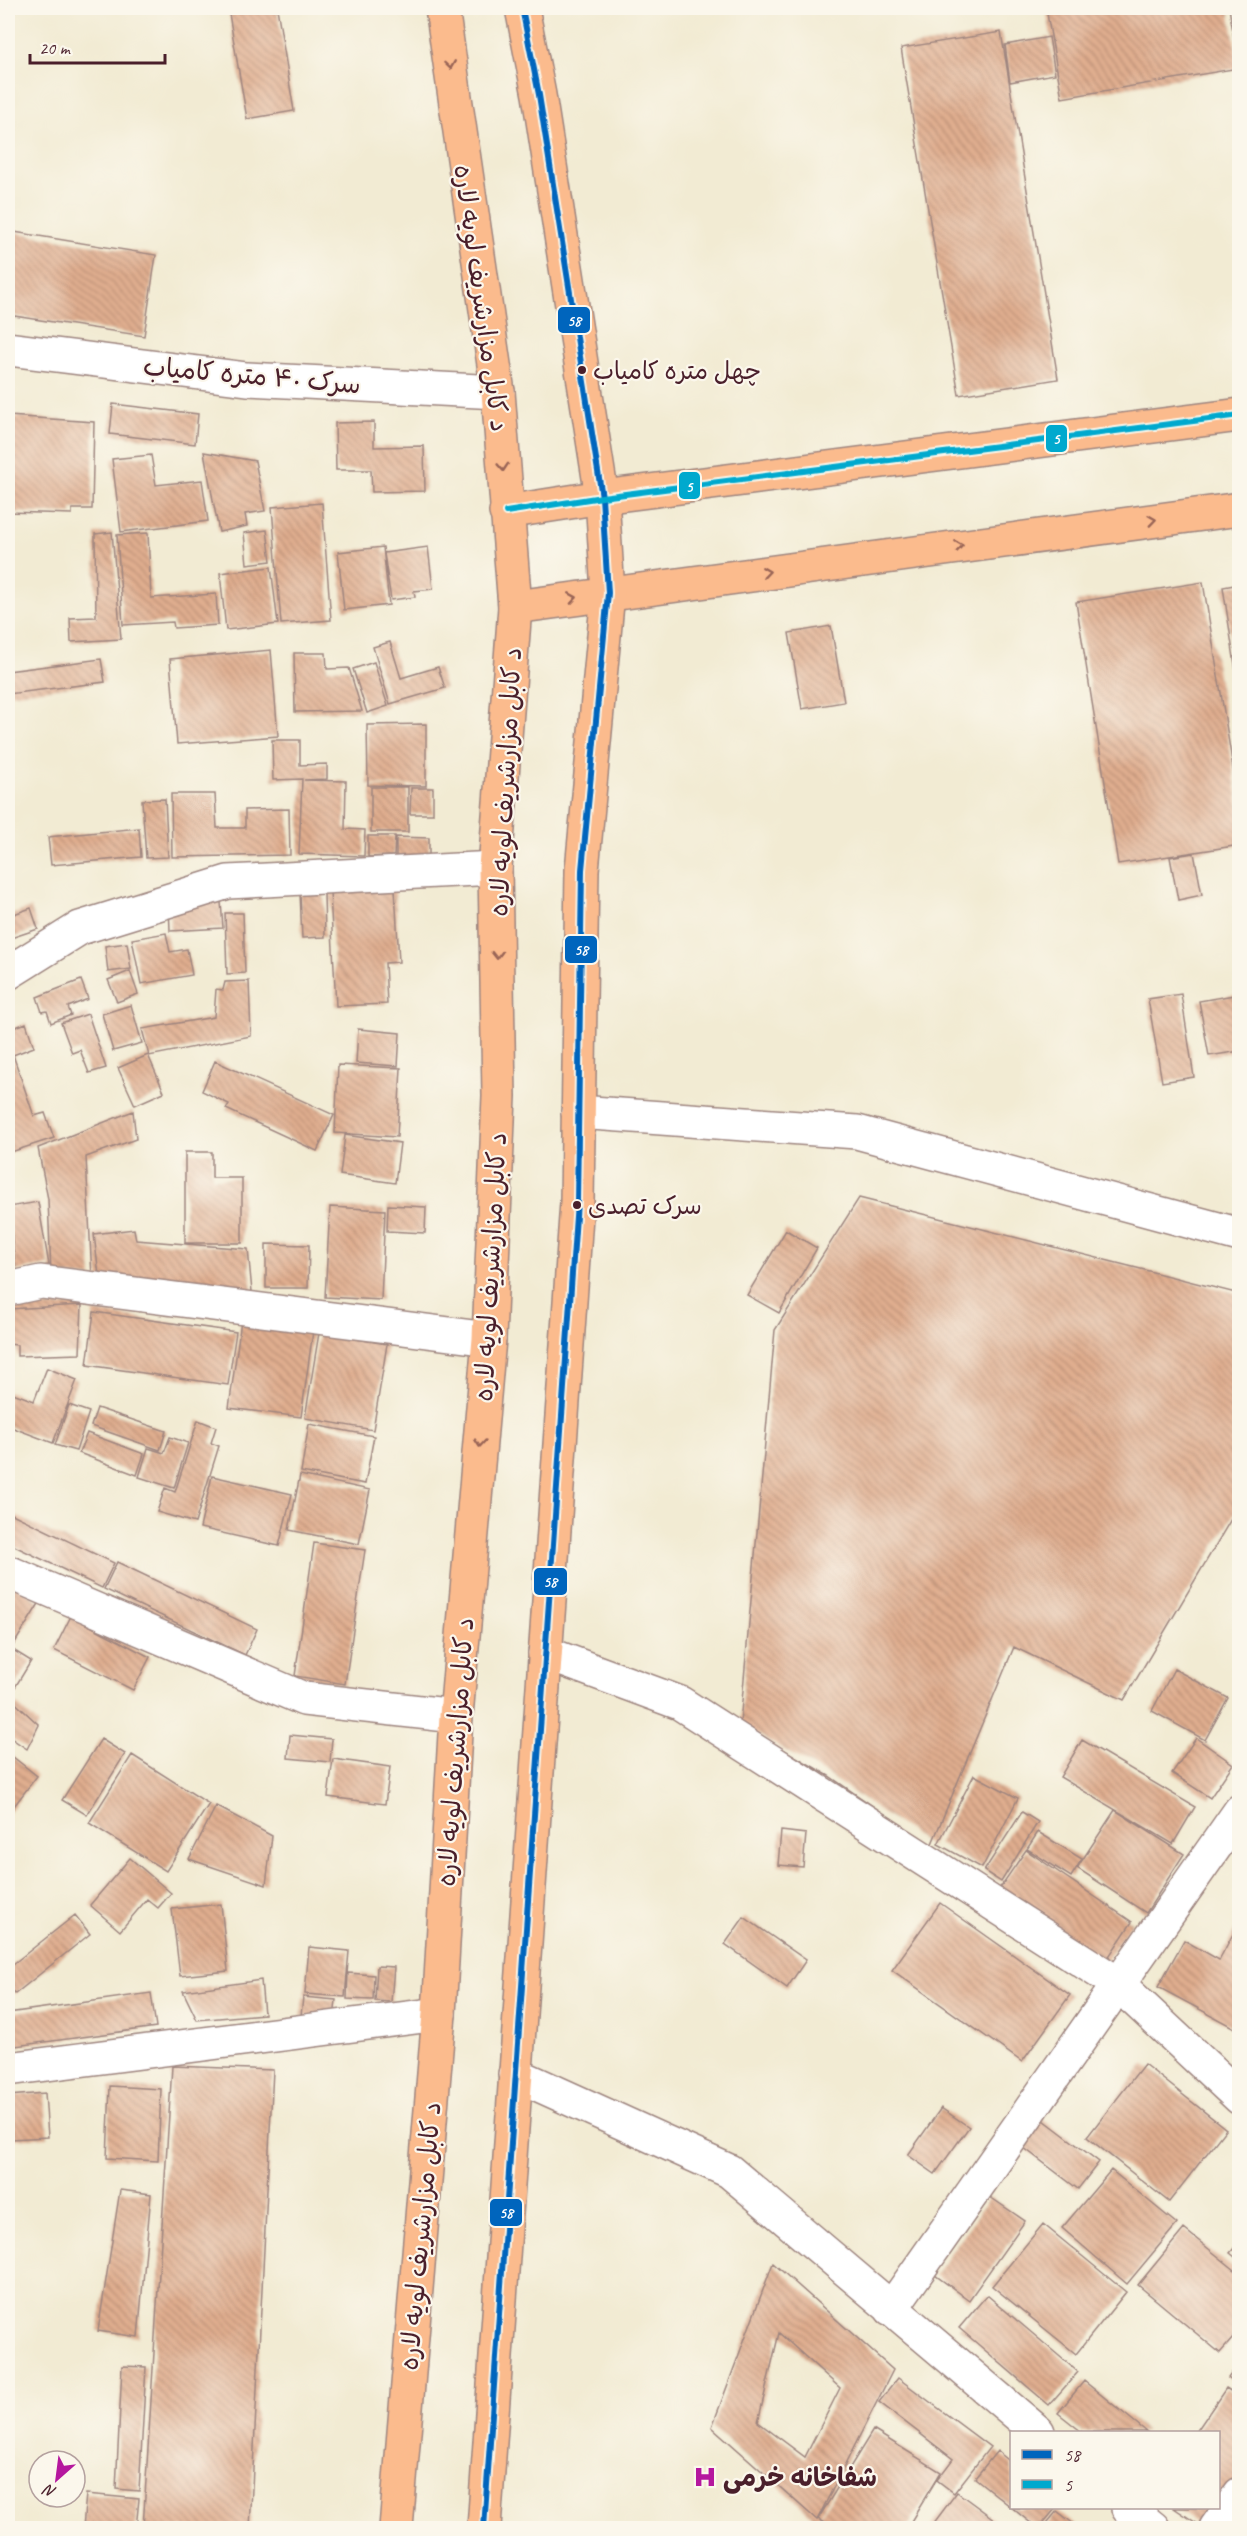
<svg xmlns="http://www.w3.org/2000/svg" width="1247" height="2536" font-family="Caveat,'Playpen Sans Arabic',sans-serif">
	<defs>
		<pattern id="building-back-hatch" width="6" height="6" patternUnits="userSpaceOnUse" patternTransform="scale(1.5)"><rect width="6" height="6" fill="#e0ae8f"/><path d="M-1 5l2 2M0 0l6 6M5-1l2 2" fill="none" stroke="#b88d75"/></pattern>
	</defs>
	<rect width="100%" height="100%" fill="#fbf7ec"/>
	<filter id="ink" filterUnits="userSpaceOnUse"><feTurbulence type="fractalNoise" baseFrequency=".0167" numOctaves="2"/><feDisplacementMap in="SourceGraphic" scale="12" xChannelSelector="R" yChannelSelector="G"/><feConvolveMatrix kernelMatrix="1 2 1 2 8 2 1 2 1" color-interpolation-filters="sRGB"/></filter>
	<filter id="wash" filterUnits="userSpaceOnUse"><feTurbulence type="fractalNoise" baseFrequency=".008" numOctaves="4" result="noise"/><feDisplacementMap in="SourceGraphic" scale="24" xChannelSelector="R" yChannelSelector="G"/><feGaussianBlur stdDeviation="1.35" result="paint"/><feColorMatrix in="noise" values="0 0 0 0 0 0 0 0 0 0 0 0 0 0 0 0 0 1.4 0 .05"/><feComposite in="paint" operator="in"/></filter>
	<g filter="url(#wash)">
		<rect width="100%" height="100%" fill="#f2ebd3"/>
		<g id="blocks">
			<!-- building -->
			<path fill="url(#building-back-hatch)" fill-rule="evenodd" d="M 228,8 L 277,8 L 294,111 L 247,119 Z
				M 1046,8 L 1229,8 L 1239,68 L 1062,98 Z
				M 1001,32 L 1058,379 L 959,395 L 901,48 Z
				M 1049,37 L 1055,74 L 1010,82 L 1005,45 Z
				M 8,231 L 156,255 L 144,336 L 8,315 Z
				M 113,404 L 198,414 L 195,444 L 110,434 Z
				M 8,416 L 94,422 L 92,509 L 72,509 L 72,514 L 8,512 Z
				M 374,422 L 374,447 L 424,446 L 425,491 L 372,492 L 371,470 L 336,470 L 335,423 Z
				M 204,452 L 255,461 L 265,511 L 245,514 L 247,526 L 219,532 Z
				M 151,455 L 156,485 L 202,480 L 208,521 L 121,532 L 112,459 Z
				M 322,503 L 331,620 L 281,624 L 272,507 Z
				M 267,530 L 271,561 L 247,564 L 244,533 Z
				M 112,532 L 121,639 L 71,642 L 70,618 L 96,617 L 95,534 Z
				M 148,533 L 151,598 L 216,594 L 218,625 L 174,628 L 173,622 L 123,625 L 117,535 Z
				M 383,547 L 389,605 L 344,610 L 338,552 Z
				M 428,547 L 433,589 L 414,591 L 415,597 L 391,600 L 384,553 Z
				M 271,567 L 278,624 L 226,630 L 220,573 Z
				M 1203,582 L 1240,811 L 1240,845 L 1118,864 L 1076,602 Z
				M 1240,584 L 1240,684 L 1238,684 L 1223,587 Z
				M 831,626 L 844,702 L 802,709 L 789,633 Z
				M 390,642 L 401,678 L 438,667 L 445,688 L 390,704 L 373,647 Z
				M 271,650 L 278,736 L 177,744 L 170,659 Z
				M 294,653 L 326,653 L 327,669 L 349,668 L 362,711 L 295,712 Z
				M 101,659 L 105,682 L 8,694 L 8,671 Z
				M 374,662 L 388,706 L 367,713 L 353,669 Z
				M 426,724 L 426,786 L 368,785 L 367,725 Z
				M 272,740 L 300,740 L 300,765 L 327,764 L 327,779 L 304,780 L 346,781 L 345,829 L 365,830 L 364,856 L 299,854 L 302,779 L 273,780 Z
				M 371,787 L 408,787 L 408,832 L 371,832 Z
				M 411,788 L 433,788 L 433,814 L 410,814 Z
				M 171,794 L 215,794 L 217,828 L 245,828 L 245,810 L 289,809 L 290,855 L 172,857 Z
				M 165,799 L 168,857 L 146,858 L 142,800 Z
				M 139,828 L 141,857 L 51,865 L 48,837 Z
				M 368,836 L 395,836 L 394,856 L 368,857 Z
				M 396,837 L 429,838 L 429,858 L 396,857 Z
				M 1194,853 L 1202,895 L 1178,900 L 1170,857 Z
				M 395,889 L 399,962 L 385,963 L 387,1004 L 336,1006 L 330,892 Z
				M 324,892 L 325,937 L 302,938 L 300,893 Z
				M 221,902 L 223,928 L 170,931 L 169,905 Z
				M 31,908 L 38,929 L 8,939 L 8,916 Z
				M 225,913 L 243,913 L 245,973 L 227,974 Z
				M 166,933 L 170,952 L 187,949 L 192,975 L 141,984 L 132,939 Z
				M 127,943 L 131,969 L 108,972 L 105,946 Z
				M 130,971 L 138,994 L 117,1002 L 108,980 Z
				M 81,980 L 88,999 L 68,1007 L 71,1015 L 51,1023 L 47,1011 L 42,1012 L 37,997 Z
				M 249,981 L 251,1036 L 149,1056 L 142,1029 L 214,1017 L 216,989 L 223,990 L 225,982 Z
				M 1181,994 L 1194,1077 L 1162,1082 L 1148,999 Z
				M 1240,994 L 1240,1051 L 1209,1056 L 1199,1001 Z
				M 131,1005 L 142,1043 L 113,1051 L 102,1014 Z
				M 88,1014 L 106,1068 L 89,1073 L 80,1050 L 72,1053 L 61,1023 Z
				M 26,1023 L 34,1047 L 13,1055 L 34,1116 L 45,1113 L 54,1138 L 8,1153 L 8,1030 Z
				M 358,1029 L 400,1033 L 398,1066 L 356,1063 Z
				M 148,1055 L 164,1092 L 135,1105 L 118,1068 Z
				M 215,1061 L 334,1115 L 317,1151 L 226,1109 L 229,1104 L 202,1091 Z
				M 338,1065 L 401,1068 L 397,1137 L 335,1133 Z
				M 133,1111 L 136,1139 L 86,1157 L 92,1278 L 51,1274 L 48,1199 L 38,1148 Z
				M 345,1135 L 400,1143 L 395,1183 L 340,1175 Z
				M 185,1152 L 212,1152 L 212,1178 L 242,1178 L 242,1243 L 185,1243 Z
				M 859,1198 L 1240,1294 L 1240,1504 L 1124,1700 L 1014,1647 L 931,1846 L 829,1776 L 740,1724 L 775,1330 Z
				M 38,1202 L 49,1265 L 16,1271 L 8,1207 Z
				M 388,1205 L 426,1207 L 425,1233 L 387,1231 Z
				M 330,1207 L 385,1210 L 381,1300 L 325,1297 Z
				M 134,1229 L 136,1240 L 248,1249 L 252,1292 L 100,1284 L 94,1234 Z
				M 786,1230 L 817,1248 L 779,1313 L 747,1295 Z
				M 266,1244 L 309,1245 L 308,1288 L 266,1288 Z
				M 82,1305 L 80,1354 L 17,1356 L 17,1345 L 8,1344 L 8,1309 Z
				M 94,1312 L 236,1332 L 228,1385 L 87,1365 Z
				M 241,1321 L 313,1331 L 301,1417 L 229,1408 Z
				M 319,1333 L 387,1344 L 373,1430 L 305,1418 Z
				M 47,1368 L 77,1380 L 53,1443 L 8,1426 L 8,1391 L 34,1401 Z
				M 69,1405 L 89,1412 L 76,1451 L 55,1445 Z
				M 97,1408 L 166,1431 L 160,1450 L 91,1426 Z
				M 198,1420 L 216,1427 L 211,1443 L 219,1446 L 195,1523 L 157,1512 L 165,1488 L 175,1492 Z
				M 309,1424 L 374,1436 L 365,1484 L 301,1472 Z
				M 87,1433 L 144,1454 L 137,1475 L 79,1453 Z
				M 170,1437 L 188,1443 L 174,1488 L 139,1477 L 148,1448 L 164,1453 Z
				M 300,1475 L 370,1490 L 359,1544 L 289,1530 Z
				M 212,1476 L 292,1494 L 279,1546 L 200,1528 Z
				M 8,1512 L 114,1563 L 102,1588 L 8,1543 Z
				M 314,1543 L 365,1550 L 345,1684 L 295,1676 Z
				M 117,1562 L 257,1629 L 245,1655 L 104,1589 Z
				M 14,1585 L 40,1602 L 8,1654 L 8,1595 Z
				M 71,1616 L 150,1657 L 133,1690 L 54,1650 Z
				M 13,1650 L 31,1661 L 9,1697 L 39,1725 L 27,1749 L 8,1736 L 8,1659 Z
				M 1174,1669 L 1228,1698 L 1205,1740 L 1152,1711 Z
				M 290,1735 L 332,1739 L 330,1762 L 288,1758 Z
				M 1196,1738 L 1233,1764 L 1210,1798 L 1172,1773 Z
				M 101,1739 L 125,1754 L 87,1815 L 62,1800 Z
				M 1082,1740 L 1195,1807 L 1173,1844 L 1060,1777 Z
				M 8,1753 L 37,1776 L 8,1814 Z
				M 132,1755 L 209,1804 L 166,1871 L 89,1823 Z
				M 333,1759 L 390,1767 L 385,1804 L 328,1797 Z
				M 974,1775 L 1018,1798 L 982,1868 L 938,1844 Z
				M 216,1806 L 272,1836 L 266,1885 L 189,1859 Z
				M 1115,1810 L 1184,1854 L 1146,1913 L 1077,1868 Z
				M 1022,1812 L 1038,1822 L 1001,1882 L 984,1871 Z
				M 781,1831 L 806,1834 L 803,1867 L 778,1865 Z
				M 1038,1832 L 1082,1859 L 1071,1877 L 1027,1849 Z
				M 1026,1850 L 1132,1922 L 1104,1964 L 997,1892 Z
				M 130,1858 L 171,1893 L 158,1908 L 147,1899 L 120,1931 L 90,1905 Z
				M 940,1903 L 1070,1995 L 1022,2062 L 892,1970 Z
				M 221,1904 L 228,1971 L 180,1976 L 172,1909 Z
				M 75,1915 L 90,1934 L 15,1994 L 8,1985 L 8,1968 Z
				M 744,1917 L 806,1960 L 787,1988 L 725,1944 Z
				M 1240,1921 L 1240,2031 L 1158,1987 L 1184,1940 L 1219,1960 Z
				M 309,1947 L 349,1951 L 345,1997 L 305,1994 Z
				M 377,1966 L 394,1967 L 391,2002 L 375,2001 Z
				M 348,1973 L 374,1975 L 373,2000 L 347,1999 Z
				M 261,1980 L 264,2014 L 197,2020 L 183,1991 Z
				M 151,1993 L 156,2027 L 8,2047 L 8,2013 Z
				M 303,1997 L 336,2000 L 334,2019 L 301,2016 Z
				M 1144,2064 L 1226,2129 L 1169,2202 L 1087,2137 Z
				M 172,2066 L 273,2070 L 250,2528 L 143,2528 Z
				M 110,2086 L 161,2089 L 158,2161 L 107,2158 Z
				M 45,2093 L 48,2137 L 10,2139 L 8,2096 Z
				M 941,2108 L 969,2127 L 935,2174 L 908,2155 Z
				M 1036,2114 L 1099,2162 L 1078,2189 L 1015,2141 Z
				M 1111,2170 L 1177,2224 L 1127,2284 L 1062,2228 Z
				M 120,2190 L 151,2194 L 138,2337 L 98,2331 Z
				M 990,2197 L 1025,2221 L 969,2300 L 935,2275 Z
				M 1043,2224 L 1126,2292 L 1076,2354 L 992,2286 Z
				M 1184,2229 L 1240,2274 L 1240,2330 L 1220,2353 L 1138,2285 Z
				M 1240,2241 L 1240,2261 L 1230,2253 Z
				M 773,2263 L 893,2370 L 817,2520 L 712,2427 ZM 779,2333 L 840,2388 L 805,2457 L 758,2422 Z
				M 987,2295 L 1078,2372 L 1049,2405 L 959,2328 Z
				M 1240,2362 L 1240,2387 L 1228,2378 Z
				M 122,2366 L 146,2367 L 139,2491 L 116,2489 Z
				M 898,2378 L 990,2447 L 954,2493 L 937,2480 L 953,2459 L 879,2402 Z
				M 1084,2381 L 1147,2432 L 1082,2432 L 1058,2413 Z
				M 1226,2388 L 1240,2397 L 1240,2478 L 1204,2528 L 1174,2508 L 1218,2508 L 1218,2432 L 1196,2432 Z
				M 873,2430 L 941,2472 L 907,2528 L 834,2528 L 818,2519 Z
				M 997,2451 L 1012,2463 L 1012,2508 L 1056,2508 L 1039,2528 L 1037,2528 L 975,2478 Z
				M 957,2492 L 1006,2528 L 930,2528 Z
				M 86,2494 L 139,2499 L 136,2528 L 83,2528 Z
				M 1057,2511 L 1079,2528 L 1043,2528 Z"/>
		</g>
	</g>
	<g filter="url(#ink)">
		<use href="#blocks" fill-opacity="0" stroke="#9e857f" stroke-width="1.5"/>
		<g fill="none" stroke-linecap="round" stroke-linejoin="round">
			<!-- minor casing -->
			<g stroke="#9e857f" stroke-width="36">
				<path id="minor" d="M 8,349 L 247,379 L 498,392
					M 8,973 L 80,928 L 228,882 L 495,868
					M 578,1112 L 857,1132 L 1240,1235
					M 8,1289 L 41,1282 L 489,1339
					M 8,1572 L 304,1699 L 456,1716
					M 545,1653 L 680,1703 L 1117,1983 L 1240,2098
					M 8,2069 L 439,2014
					M 515,2074 L 729,2171 L 1038,2432
					M 891,2309 L 1240,1811
					M 1128,2508 L 1153,2528
					M 1216,2528 L 1240,2494"/>
			</g>
			<!-- major casing -->
			<g stroke="#9e857f" stroke-width="36">
				<path id="major" d="M 506,512 L 602,497 L 1240,415
					M 515,607 L 1240,509"/>
			</g>
			<!-- highway casing -->
			<g stroke="#9e857f" stroke-width="36">
				<path id="highway" d="M 396,2528 L 439,2014 L 456,1716 L 489,1339 L 499,1096 L 495,868 L 515,607 L 498,392 L 442,8
					M 484,2528 L 577,1202 L 582,870 L 608,593 L 602,497 L 539,95 L 522,8"/>
			</g>
			<!-- minor -->
			<use href="#minor" stroke="#fff" stroke-width="33"/>
			<!-- major -->
			<use href="#major" stroke="#fbbb8d" stroke-width="33"/>
			<!-- highway -->
			<use href="#highway" stroke="#fbbb8d" stroke-width="33"/>
			<!-- bus-1 casing -->
			<g stroke="#fbf7ec" stroke-width="10">
				<path id="bus-1" d="M 484,2528 L 577,1202 L 582,870 L 608,593 L 602,497 L 539,95 L 522,8"/>
			</g>
			<!-- bus-2 casing -->
			<g stroke="#fbf7ec" stroke-width="10">
				<path id="bus-2" d="M 506,512 L 602,497 L 1240,415"/>
			</g>
			<!-- bus-1 -->
			<use href="#bus-1" stroke="#0065bd" stroke-width="6"/>
			<!-- bus-2 -->
			<use href="#bus-2" stroke="#00a9ce" stroke-width="6"/>
		</g>
		<!-- one-way arrows -->
		<defs><path id="oneway-chevron" d="M-2-3.5L2.5 0L-2 3.5" fill="none" stroke-width="1.6" stroke-linecap="round" stroke-linejoin="round" transform="scale(1.5)"/></defs>
		<g stroke="#9a6557">
			<use href="#oneway-chevron" transform="translate(450 65) rotate(82)"/>
			<use href="#oneway-chevron" transform="translate(503 467) rotate(86)"/>
			<use href="#oneway-chevron" transform="translate(1152 520) rotate(-8)"/>
			<use href="#oneway-chevron" transform="translate(959 546) rotate(-8)"/>
			<use href="#oneway-chevron" transform="translate(766 572) rotate(-8)"/>
			<use href="#oneway-chevron" transform="translate(573 598) rotate(-9)"/>
			<use href="#oneway-chevron" transform="translate(497 955) rotate(89)"/>
			<use href="#oneway-chevron" transform="translate(480 1443) rotate(95)"/>
		</g>
	</g>
	<!-- icons -->
	<defs>
		<g id="hospital-bare" transform="scale(1.8)"><path d="M-5-5h3v3.5h4V-5h3V5h-3V1.5h-4V5h-3Z" fill="#b5179e" stroke="#fbf7ec" stroke-width="2.5" paint-order="stroke"/></g>
	</defs>
	<g fill-rule="evenodd">
		<use href="#hospital-bare" x="705" y="2477"/>
	</g>
	<!-- markers -->
	<g fill="#4a1f2b" stroke="#fbf7ec" stroke-width="2">
		<circle cx="582" cy="370" r="5"/>
		<circle cx="577" cy="1205" r="5"/>
	</g>
	<g text-anchor="middle" stroke-width="4.5" stroke-linejoin="round" paint-order="stroke">
		<!-- bus labels -->
		<g font-size="24" fill="#4a1f2b" stroke="#fbf7ec" text-anchor="start">
			<text x="593" y="379">چهل متره کامیاب</text>
			<text x="588" y="1214">سرک تصدی</text>
		</g>
		<!-- street labels -->
		<g font-size="26" fill="#4a1f2b" stroke="#fbf7ec">
			<text transform="translate(482 298) rotate(82)" y="9">د کابل مزارشریف لویه لاره</text>
			<text transform="translate(252 375) rotate(5)" y="9">سرک ۴۰ متره کامیاب</text>
			<text transform="translate(505 782) rotate(-87)" y="9">د کابل مزارشریف لویه لاره</text>
			<text transform="translate(490 1267) rotate(-87)" y="9">د کابل مزارشریف لویه لاره</text>
			<text transform="translate(455 1752) rotate(-86)" y="9">د کابل مزارشریف لویه لاره</text>
			<text transform="translate(420 2236) rotate(-85)" y="9">د کابل مزارشریف لویه لاره</text>
		</g>
		<!-- poi labels -->
		<g font-size="26" font-weight="bold" fill="#4a1f2b" stroke="#fbf7ec" text-anchor="start">
			<text x="723" y="2486">شفاخانه خرمی</text>
		</g>
	</g>
	<g stroke="#fbf7ec" stroke-width="2">
		<rect x="557" y="306" width="34" height="28" rx="6" fill="#0065bd"/>
		<rect x="1045" y="424" width="23" height="29" rx="6" fill="#00a9ce"/>
		<rect x="678" y="471" width="23" height="29" rx="6" fill="#00a9ce"/>
		<rect x="564" y="935" width="34" height="29" rx="6" fill="#0065bd"/>
		<rect x="533" y="1567" width="35" height="29" rx="6" fill="#0065bd"/>
		<rect x="489" y="2198" width="34" height="29" rx="6" fill="#0065bd"/>
	</g>
	<g font-size="16" text-anchor="middle" font-weight="bold" fill="#fff">
		<text x="574" y="326">58</text>
		<text x="1056" y="444">5</text>
		<text x="689" y="492">5</text>
		<text x="581" y="955">58</text>
		<text x="550" y="1587">58</text>
		<text x="506" y="2218">58</text>
	</g>
	<!-- margin -->
	<rect width="1247" height="2536" fill="none" stroke="#fbf7ec" stroke-width="30"/>
	<!-- legend -->
	<rect x="1010" y="2431" width="210" height="78" fill="#fbf7ec" stroke="#b4a19f" stroke-width="1.5"/>
	<rect x="1022" y="2450" width="30" height="9" fill="#0065bd" stroke="#b4a19f" stroke-width="1.5"/>
	<text x="1064" y="2461" font-size="18" fill="#4a1f2b">58</text>
	<rect x="1022" y="2480" width="30" height="9" fill="#00a9ce" stroke="#b4a19f" stroke-width="1.5"/>
	<text x="1064" y="2491" font-size="18" fill="#4a1f2b">5</text>
	<!-- north arrow -->
	<g transform="translate(57 2479) rotate(208)"><circle r="28" fill="#fbf7ec" stroke="#b4a19f" stroke-width="1.5"/>
	<path d="M0-4.5L10 22L0 15L-10 22Z" fill="#b5179e"/>
	<text y="-9" font-size="16" font-weight="bold" text-anchor="middle" fill="#4a1f2b">N</text>
	</g>
	<!-- scale -->
	<path d="M30 54v9h135v-9" fill="none" stroke="#4a1f2b" stroke-width="3"/>
	<text x="39" y="54" font-size="18" fill="#4a1f2b" stroke="#fbf7ec" stroke-width="4.5" paint-order="stroke">20 m</text>
</svg>
